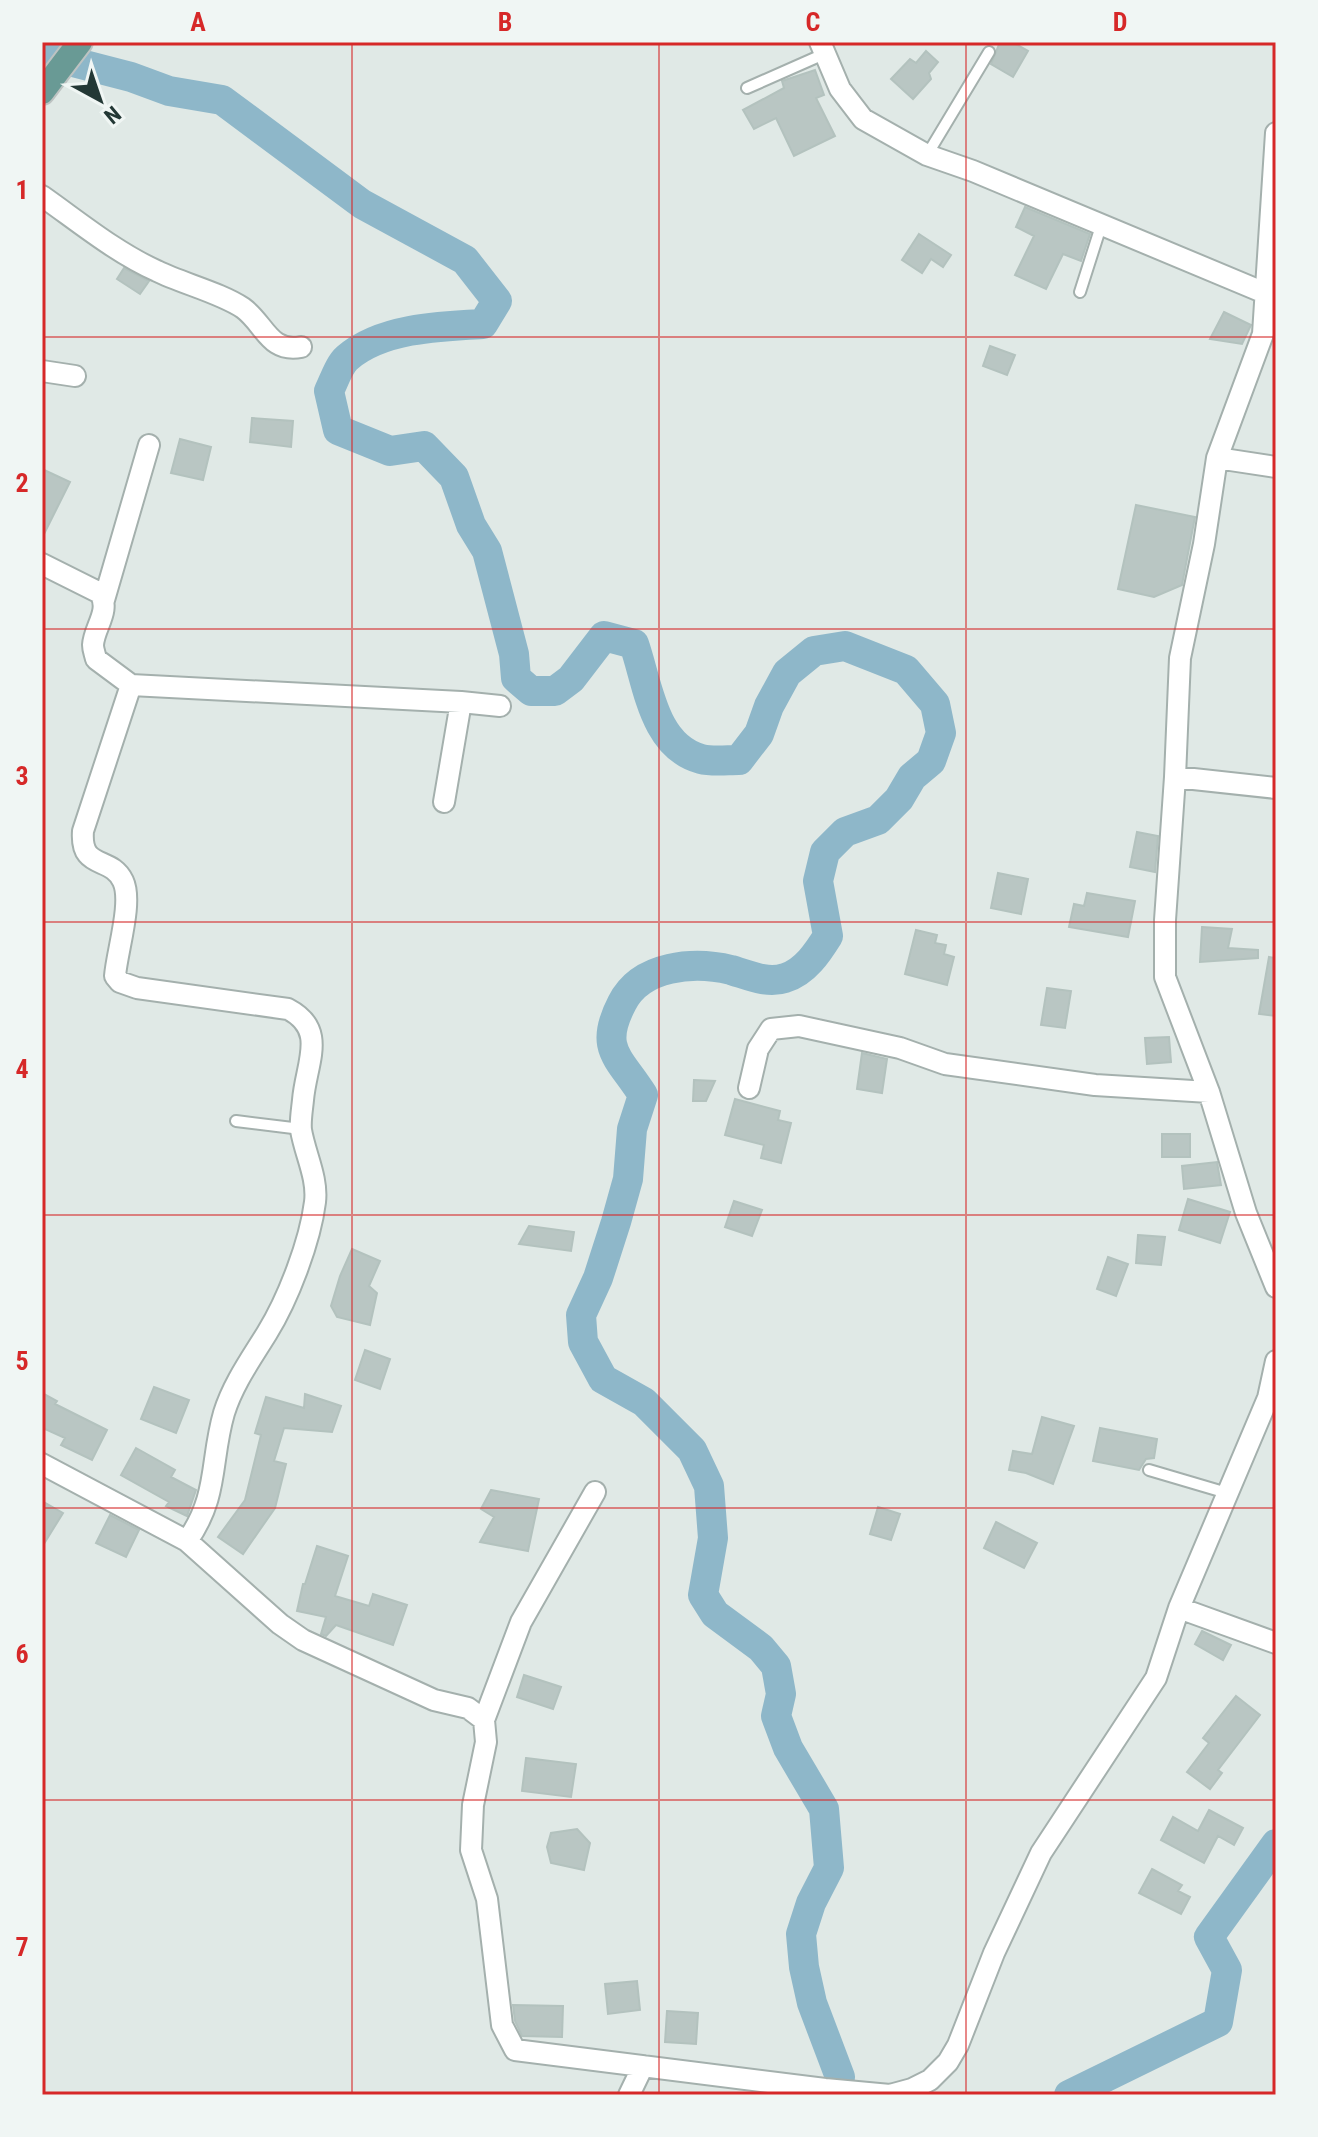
<svg xmlns="http://www.w3.org/2000/svg" width="1318" height="2137" font-family="'Roboto Condensed',sans-serif">
	<rect width="100%" height="100%" fill="#e0e9e6"/>
	<g fill="none" stroke-linecap="round" stroke-linejoin="round">
		<!-- river -->
		<path stroke="#8eb7c9" stroke-width="30" d="M 42,54 L 131,77 L 169,91 L 222,100 L 362,204 L 465,260 L 497,301 L 483,324 C 441,326 381,328 347,358 C 339,365 334,381 329,391 L 338,430 L 390,451 L 424,446 L 454,477 L 471,525 L 487,551 L 514,654 L 516,678 L 531,691 L 555,691 L 571,679 L 604,636 L 634,644 C 648,684 653,746 701,759 C 712,762 727,760 739,760 L 759,734 L 769,706 L 787,673 L 814,651 L 845,646 L 906,670 L 935,704 L 941,733 L 931,761 L 912,777 L 899,799 L 878,820 L 845,832 L 825,852 L 818,881 L 828,936 C 818,952 805,972 785,978 C 767,984 748,975 731,970 C 694,961 641,965 622,1003 C 598,1049 619,1057 643,1095 L 632,1129 L 628,1179 L 616,1222 L 598,1278 L 581,1315 L 583,1342 L 603,1379 L 644,1402 L 692,1450 L 709,1486 L 713,1538 L 703,1595 L 715,1614 L 761,1648 L 776,1666 L 781,1694 L 776,1716 L 788,1748 L 824,1809 L 829,1868 L 811,1903 L 801,1934 L 804,1967 L 812,2003 L 840,2077
			M 1069,2095 L 1218,2022 L 1227,1970 L 1209,1937 L 1276,1844"/>
	</g>
	<!-- building -->
	<path fill="#b9c6c3" stroke="#b3c2be" stroke-width="2" d="M 1000,42 L 1012,42 L 1028,51 L 1013,77 L 991,64 Z
		M 926,51 L 938,62 L 929,73 L 931,79 L 913,99 L 891,79 L 910,59 L 916,63 Z
		M 815,70 L 824,95 L 816,98 L 835,136 L 794,156 L 776,118 L 754,129 L 743,110 L 784,88 L 782,81 Z
		M 1025,207 L 1090,234 L 1081,261 L 1063,254 L 1046,289 L 1015,275 L 1034,236 L 1016,227 Z
		M 919,234 L 951,255 L 943,267 L 931,259 L 922,273 L 902,260 Z
		M 124,268 L 149,281 L 140,294 L 117,279 Z
		M 1224,312 L 1251,325 L 1242,344 L 1210,339 Z
		M 990,346 L 1015,355 L 1007,375 L 983,366 Z
		M 252,418 L 293,421 L 291,447 L 250,442 Z
		M 180,439 L 211,447 L 203,480 L 171,473 Z
		M 42,469 L 70,482 L 42,538 Z
		M 1136,505 L 1195,517 L 1182,585 L 1154,597 L 1118,589 Z
		M 1137,832 L 1158,836 L 1155,872 L 1130,867 Z
		M 998,873 L 1028,879 L 1021,914 L 991,908 Z
		M 1087,893 L 1135,901 L 1128,937 L 1069,927 L 1074,904 L 1084,906 Z
		M 1202,927 L 1232,929 L 1228,948 L 1258,950 L 1258,958 L 1200,962 Z
		M 916,930 L 937,935 L 935,943 L 946,945 L 944,954 L 954,957 L 947,985 L 905,974 Z
		M 1269,957 L 1276,958 L 1276,1016 L 1259,1014 Z
		M 1047,988 L 1071,991 L 1065,1028 L 1041,1025 Z
		M 1169,1037 L 1171,1062 L 1147,1064 L 1145,1038 Z
		M 862,1053 L 887,1059 L 882,1093 L 857,1089 Z
		M 694,1080 L 715,1081 L 706,1101 L 693,1101 Z
		M 735,1099 L 780,1111 L 778,1120 L 791,1123 L 781,1163 L 761,1158 L 764,1145 L 725,1135 Z
		M 1162,1134 L 1190,1134 L 1190,1157 L 1162,1157 Z
		M 1217,1162 L 1221,1185 L 1184,1189 L 1182,1166 Z
		M 1188,1199 L 1230,1212 L 1220,1243 L 1179,1230 Z
		M 734,1201 L 762,1210 L 752,1236 L 725,1227 Z
		M 529,1226 L 574,1232 L 571,1251 L 519,1244 Z
		M 1138,1235 L 1165,1237 L 1161,1265 L 1136,1263 Z
		M 352,1249 L 380,1261 L 369,1286 L 377,1293 L 370,1325 L 337,1317 L 331,1306 L 340,1276 Z
		M 1108,1257 L 1128,1264 L 1116,1296 L 1097,1289 Z
		M 365,1350 L 390,1359 L 380,1389 L 355,1380 Z
		M 154,1387 L 189,1400 L 176,1433 L 141,1419 Z
		M 42,1393 L 57,1401 L 55,1404 L 107,1430 L 92,1460 L 61,1445 L 65,1438 L 43,1428 L 42,1430 Z
		M 305,1394 L 341,1406 L 332,1432 L 284,1428 L 274,1461 L 286,1464 L 275,1508 L 243,1554 L 218,1537 L 245,1500 L 261,1435 L 255,1433 L 266,1397 L 304,1408 Z
		M 1042,1417 L 1074,1426 L 1053,1484 L 1026,1473 L 1009,1470 L 1013,1451 L 1032,1454 Z
		M 1100,1428 L 1157,1439 L 1154,1458 L 1146,1459 L 1139,1470 L 1093,1461 Z
		M 136,1448 L 175,1470 L 171,1477 L 196,1490 L 187,1516 L 166,1506 L 169,1502 L 121,1475 Z
		M 491,1490 L 539,1499 L 528,1551 L 480,1542 L 494,1517 L 481,1509 Z
		M 42,1501 L 63,1513 L 42,1547 Z
		M 878,1507 L 900,1514 L 891,1540 L 870,1534 Z
		M 110,1515 L 139,1530 L 126,1557 L 96,1543 Z
		M 996,1522 L 1037,1543 L 1024,1568 L 984,1548 Z
		M 317,1546 L 348,1556 L 335,1596 L 369,1606 L 373,1594 L 407,1605 L 393,1645 L 336,1625 L 326,1636 L 321,1634 L 326,1617 L 297,1611 L 303,1584 L 305,1584 Z
		M 1202,1631 L 1231,1645 L 1223,1660 L 1195,1644 Z
		M 524,1675 L 561,1687 L 553,1709 L 517,1697 Z
		M 1236,1696 L 1260,1715 L 1218,1770 L 1222,1773 L 1210,1789 L 1187,1772 L 1209,1743 L 1203,1738 Z
		M 526,1758 L 576,1764 L 571,1797 L 522,1791 Z
		M 1209,1810 L 1243,1828 L 1234,1845 L 1218,1836 L 1204,1863 L 1161,1840 L 1173,1817 L 1198,1831 Z
		M 577,1829 L 590,1843 L 584,1870 L 551,1863 L 547,1847 L 551,1833 Z
		M 1152,1869 L 1182,1885 L 1178,1891 L 1190,1897 L 1181,1914 L 1139,1893 Z
		M 637,1981 L 640,2010 L 608,2014 L 605,1984 Z
		M 513,2005 L 563,2006 L 562,2037 L 522,2036 L 515,2021 Z
		M 667,2011 L 698,2013 L 696,2044 L 665,2042 Z"/>
	<g fill="none" stroke-linecap="round" stroke-linejoin="round">
		<!-- lane casing -->
		<g stroke="#a4b0ad" stroke-width="14">
			<path id="lane" d="M 747,88 L 824,54
				M 927,155 L 989,52
				M 1080,292 L 1101,226
				M 236,1121 L 301,1129
				M 1149,1470 L 1227,1493"/>
		</g>
		<!-- street casing -->
		<g stroke="#a4b0ad" stroke-width="24">
			<path id="street" d="M 820,42 L 840,89 L 863,119 L 927,155 L 973,171 L 1265,293
				M 1276,133 L 1263,334 L 1217,458 L 1204,544 L 1180,658 L 1175,777 L 1165,920 L 1165,977 L 1209,1092 L 1246,1213 L 1276,1287
				M 42,196 C 79,222 115,252 157,271 C 181,283 221,293 243,308 C 265,324 269,353 301,347
				M 42,371 L 75,376
				M 1217,458 L 1276,467
				M 42,564 L 100,593 C 111,611 94,627 93,645 C 93,650 95,654 96,659 L 131,685 L 461,702 L 500,706
				M 104,600 L 149,445
				M 131,685 L 83,831 C 80,871 111,855 123,881 C 133,902 117,951 115,976 L 120,982 L 137,988 L 288,1009 C 328,1030 306,1063 303,1100 C 302,1110 300,1121 301,1130 C 305,1154 318,1178 315,1202 C 310,1242 288,1299 267,1333 C 251,1359 233,1384 224,1413 C 210,1461 219,1496 187,1541
				M 1175,777 L 1276,788
				M 444,802 L 461,702
				M 749,1088 L 758,1049 L 771,1029 L 799,1026 L 900,1048 L 945,1064 L 1095,1085 L 1209,1092
				M 42,1464 L 187,1541 L 280,1624 L 303,1640 L 434,1700 L 468,1708 L 484,1720 L 486,1742 L 473,1805 L 471,1850 L 487,1899 L 502,2025 L 515,2050 L 825,2089 L 890,2095 L 912,2089 L 930,2080 L 948,2062 L 958,2045 L 994,1953 L 1041,1853 L 1156,1678 L 1179,1608 L 1268,1398 L 1276,1361
				M 1179,1608 L 1276,1643
				M 484,1720 L 521,1622 L 595,1492
				M 629,2095 L 643,2066"/>
		</g>
		<!-- primary casing -->
		<g stroke="#bdc3c2" stroke-width="28">
			<path id="primary" d="M 42,92 L 80,42"/>
		</g>
		<!-- lane -->
		<use href="#lane" stroke="#fff" stroke-width="10"/>
		<!-- street -->
		<use href="#street" stroke="#fff" stroke-width="20"/>
		<!-- primary -->
		<use href="#primary" stroke="#699a95" stroke-width="24"/>
	</g>
	<!-- grid -->
	<path fill="none" stroke="#d62828" stroke-width="2" stroke-opacity="0.55" d="M 352,42 L 352,2095M 659,42 L 659,2095M 966,42 L 966,2095M 42,337 L 1276,337M 42,629 L 1276,629M 42,922 L 1276,922M 42,1215 L 1276,1215M 42,1508 L 1276,1508M 42,1800 L 1276,1800"/>
	<!-- border -->
	<rect width="1318" height="2137" fill="none" stroke="#f0f6f4" stroke-width="88"/>
	<!-- north arrow -->
	<g transform="translate(100 100) rotate(140)" stroke="#f0f6f4" stroke-width="6" paint-order="stroke">
	<path d="M0-6L14 30L0 20L-14 30Z" fill="#233835"/>
	<text y="-12" font-size="22" font-weight="bold" text-anchor="middle" fill="#233835">N</text>
	</g>
	<rect x="44" y="44" width="1230" height="2049" fill="none" stroke="#d62828" stroke-width="3"/>
	<g font-size="26" text-anchor="middle" font-weight="bold" fill="#d62828">
		<text x="198" y="31">A</text>
		<text x="505" y="31">B</text>
		<text x="813" y="31">C</text>
		<text x="1120" y="31">D</text>
		<text x="22" y="199">1</text>
		<text x="22" y="492">2</text>
		<text x="22" y="785">3</text>
		<text x="22" y="1078">4</text>
		<text x="22" y="1370">5</text>
		<text x="22" y="1663">6</text>
		<text x="22" y="1956">7</text>
	</g>
</svg>
